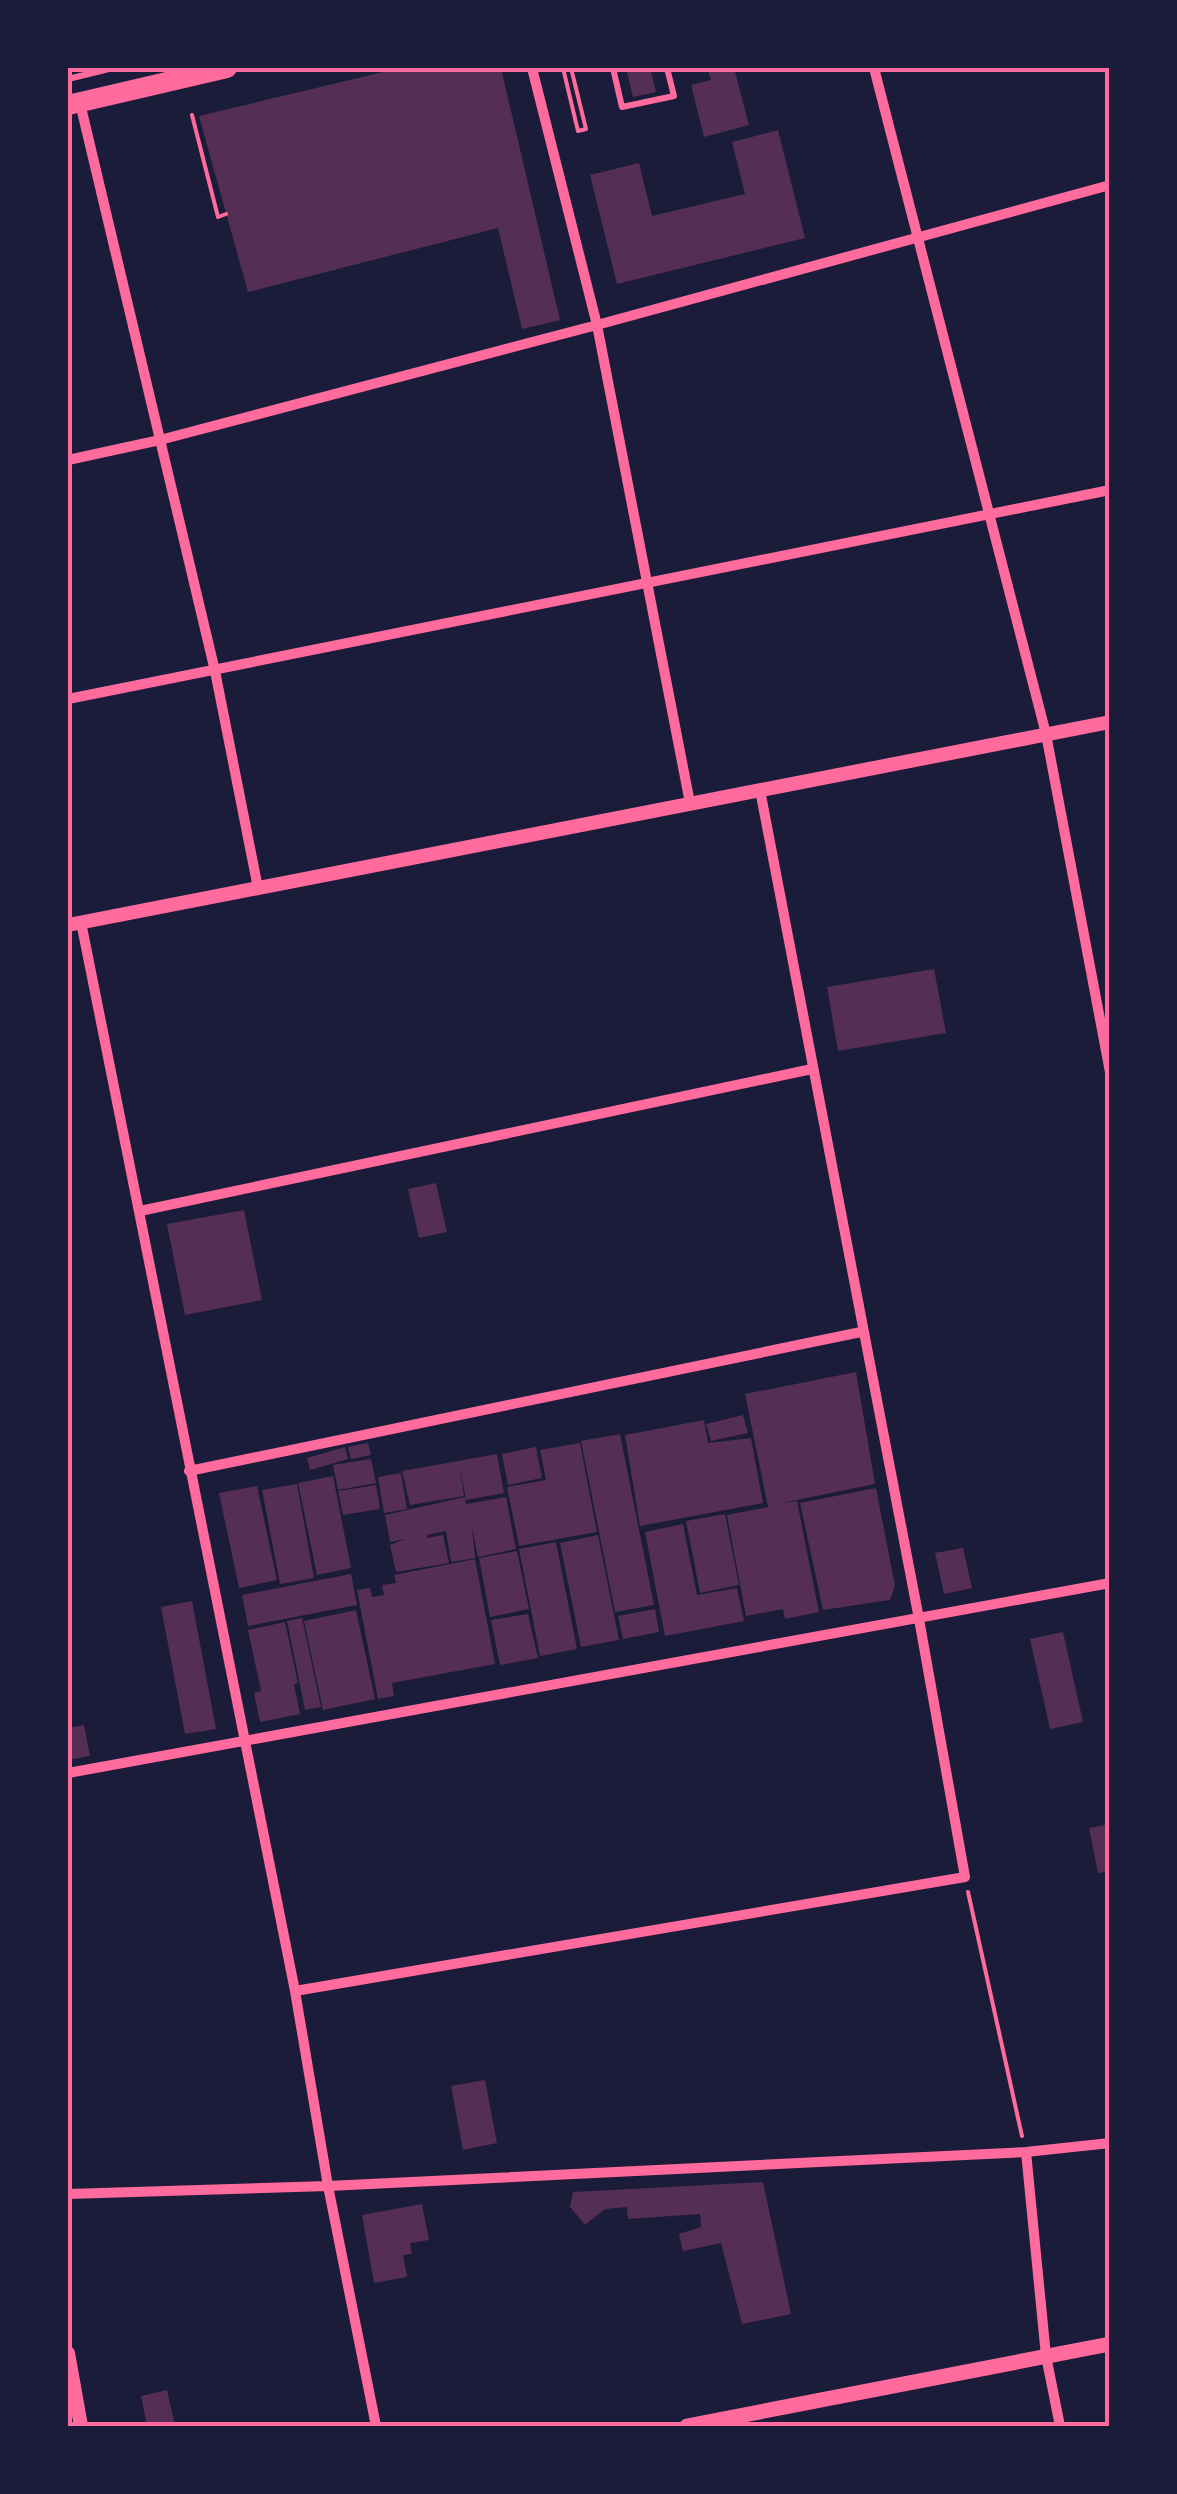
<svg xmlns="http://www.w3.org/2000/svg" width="1177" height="2494" font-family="Bitter,serif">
	<rect width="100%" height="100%" fill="#1b1b3a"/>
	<!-- building -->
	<path fill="#542f53" d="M 400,68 L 501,68 L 560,320 L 522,329 L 498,228 L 248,292 L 199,116 Z
		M 626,68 L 650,68 L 656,92 L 633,97 Z
		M 707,68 L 734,68 L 749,125 L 704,137 L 691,85 L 711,80 Z
		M 778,130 L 805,238 L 617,284 L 590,175 L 639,163 L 652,216 L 745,194 L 732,142 Z
		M 934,969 L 946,1033 L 838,1051 L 827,987 Z
		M 436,1183 L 447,1232 L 419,1238 L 408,1189 Z
		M 244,1210 L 262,1300 L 185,1315 L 167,1224 Z
		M 856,1372 L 875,1484 L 782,1503 L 797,1501 L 819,1612 L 785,1619 L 783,1609 L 746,1616 L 727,1515 L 768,1507 L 745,1394 Z
		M 743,1415 L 748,1433 L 711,1441 L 706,1424 Z
		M 704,1420 L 708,1443 L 751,1438 L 763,1503 L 640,1526 L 625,1435 Z
		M 620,1434 L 654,1605 L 615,1612 L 581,1441 Z
		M 368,1443 L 371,1455 L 351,1459 L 348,1447 Z
		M 580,1443 L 597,1532 L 519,1546 L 507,1487 L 546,1480 L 540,1450 Z
		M 345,1447 L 348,1459 L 310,1470 L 307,1458 Z
		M 536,1447 L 542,1478 L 508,1485 L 502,1454 Z
		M 497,1454 L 504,1493 L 466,1500 L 460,1467 L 464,1496 L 410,1505 L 402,1471 Z
		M 371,1459 L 376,1483 L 338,1490 L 333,1465 Z
		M 401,1473 L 407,1509 L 384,1513 L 378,1477 Z
		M 333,1476 L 351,1568 L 317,1575 L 298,1483 Z
		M 297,1484 L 314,1578 L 280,1584 L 262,1490 Z
		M 376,1485 L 380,1509 L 343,1515 L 338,1491 Z
		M 257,1486 L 277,1580 L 239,1588 L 219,1493 Z
		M 876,1488 L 895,1586 L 890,1600 L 823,1610 L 800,1503 Z
		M 465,1497 L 466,1504 L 506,1497 L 516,1549 L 478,1557 L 472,1528 L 475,1558 L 451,1562 L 446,1531 L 427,1535 L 427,1538 L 443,1535 L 449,1563 L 396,1572 L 390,1545 L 405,1539 L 390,1542 L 385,1515 Z
		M 725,1514 L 739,1585 L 700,1593 L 686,1521 Z
		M 683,1524 L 697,1595 L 737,1588 L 744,1621 L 665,1636 L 645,1532 Z
		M 598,1535 L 619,1640 L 581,1647 L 560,1543 Z
		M 556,1542 L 577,1649 L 540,1656 L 519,1549 Z
		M 963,1548 L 972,1588 L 944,1594 L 935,1553 Z
		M 517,1551 L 529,1609 L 490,1617 L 479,1558 Z
		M 475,1559 L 495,1664 L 392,1683 L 394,1696 L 378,1699 L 357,1590 L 370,1588 L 372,1597 L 384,1595 L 382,1585 L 396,1583 L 394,1575 Z
		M 351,1574 L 357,1605 L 248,1626 L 242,1595 Z
		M 192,1601 L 216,1729 L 185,1734 L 161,1607 Z
		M 655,1609 L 659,1632 L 623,1639 L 618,1616 Z
		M 356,1610 L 375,1699 L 323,1710 L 304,1621 Z
		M 528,1614 L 538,1658 L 500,1665 L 491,1620 Z
		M 302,1618 L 321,1707 L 305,1710 L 287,1621 Z
		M 285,1622 L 298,1683 L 294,1684 L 300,1714 L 260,1722 L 254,1693 L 261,1691 L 248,1630 Z
		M 1063,1632 L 1083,1722 L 1050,1729 L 1030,1639 Z
		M 84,1725 L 90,1756 L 68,1760 L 68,1728 Z
		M 1110,1824 L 1110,1871 L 1098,1873 L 1089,1828 Z
		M 485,2080 L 497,2143 L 463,2150 L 451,2086 Z
		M 763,2182 L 791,2314 L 742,2324 L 721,2243 L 683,2251 L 679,2234 L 701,2227 L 700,2214 L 628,2219 L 627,2207 L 605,2209 L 585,2225 L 570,2207 L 573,2192 Z
		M 422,2204 L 429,2240 L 410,2243 L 412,2254 L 403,2255 L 407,2277 L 374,2283 L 362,2215 Z
		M 167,2390 L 175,2426 L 147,2426 L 141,2396 Z"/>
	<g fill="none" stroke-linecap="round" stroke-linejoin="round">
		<!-- path -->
		<path stroke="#ff6b9d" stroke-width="4" d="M 563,68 L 578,131 L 586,129 L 571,68
			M 192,115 L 218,217 L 226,214
			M 968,1892 L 1022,2136"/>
		<!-- service -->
		<path stroke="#ff6b9d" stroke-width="6" d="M 613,68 L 622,107 L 674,96 L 667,68
			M 68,79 L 113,68"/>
		<!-- minor -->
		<path stroke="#ff6b9d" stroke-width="10" d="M 532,68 L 597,325 L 690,803
			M 874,68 L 1046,734 L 1110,1072
			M 80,103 L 215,671 L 258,888
			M 68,460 L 160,440 L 597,325 L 1110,185
			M 68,699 L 1110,490
			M 81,922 L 295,1991 L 328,2186 L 376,2426
			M 140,1211 L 812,1069
			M 189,1471 L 861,1332
			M 68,1773 L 1110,1583
			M 295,1991 L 965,1877 L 919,1619 L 760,790
			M 1026,2152 L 1046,2356 L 1060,2426
			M 68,2194 L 328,2186 L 1026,2152 L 1110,2143"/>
		<!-- tertiary -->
		<path stroke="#ff6b9d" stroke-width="14" d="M 68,925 L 1110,722
			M 68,2353 L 81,2426"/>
		<!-- secondary -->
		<path stroke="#ff6b9d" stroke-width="15" d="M 687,2426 L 1110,2344"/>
		<!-- trunk -->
		<path stroke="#ff6b9d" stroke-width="20" d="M 68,105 L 227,68"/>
	</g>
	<!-- border -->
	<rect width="1177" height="2494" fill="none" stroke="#1b1b3a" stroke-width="140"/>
	<rect x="70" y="70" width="1037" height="2354" fill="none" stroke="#ff6b9d" stroke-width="4"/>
</svg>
